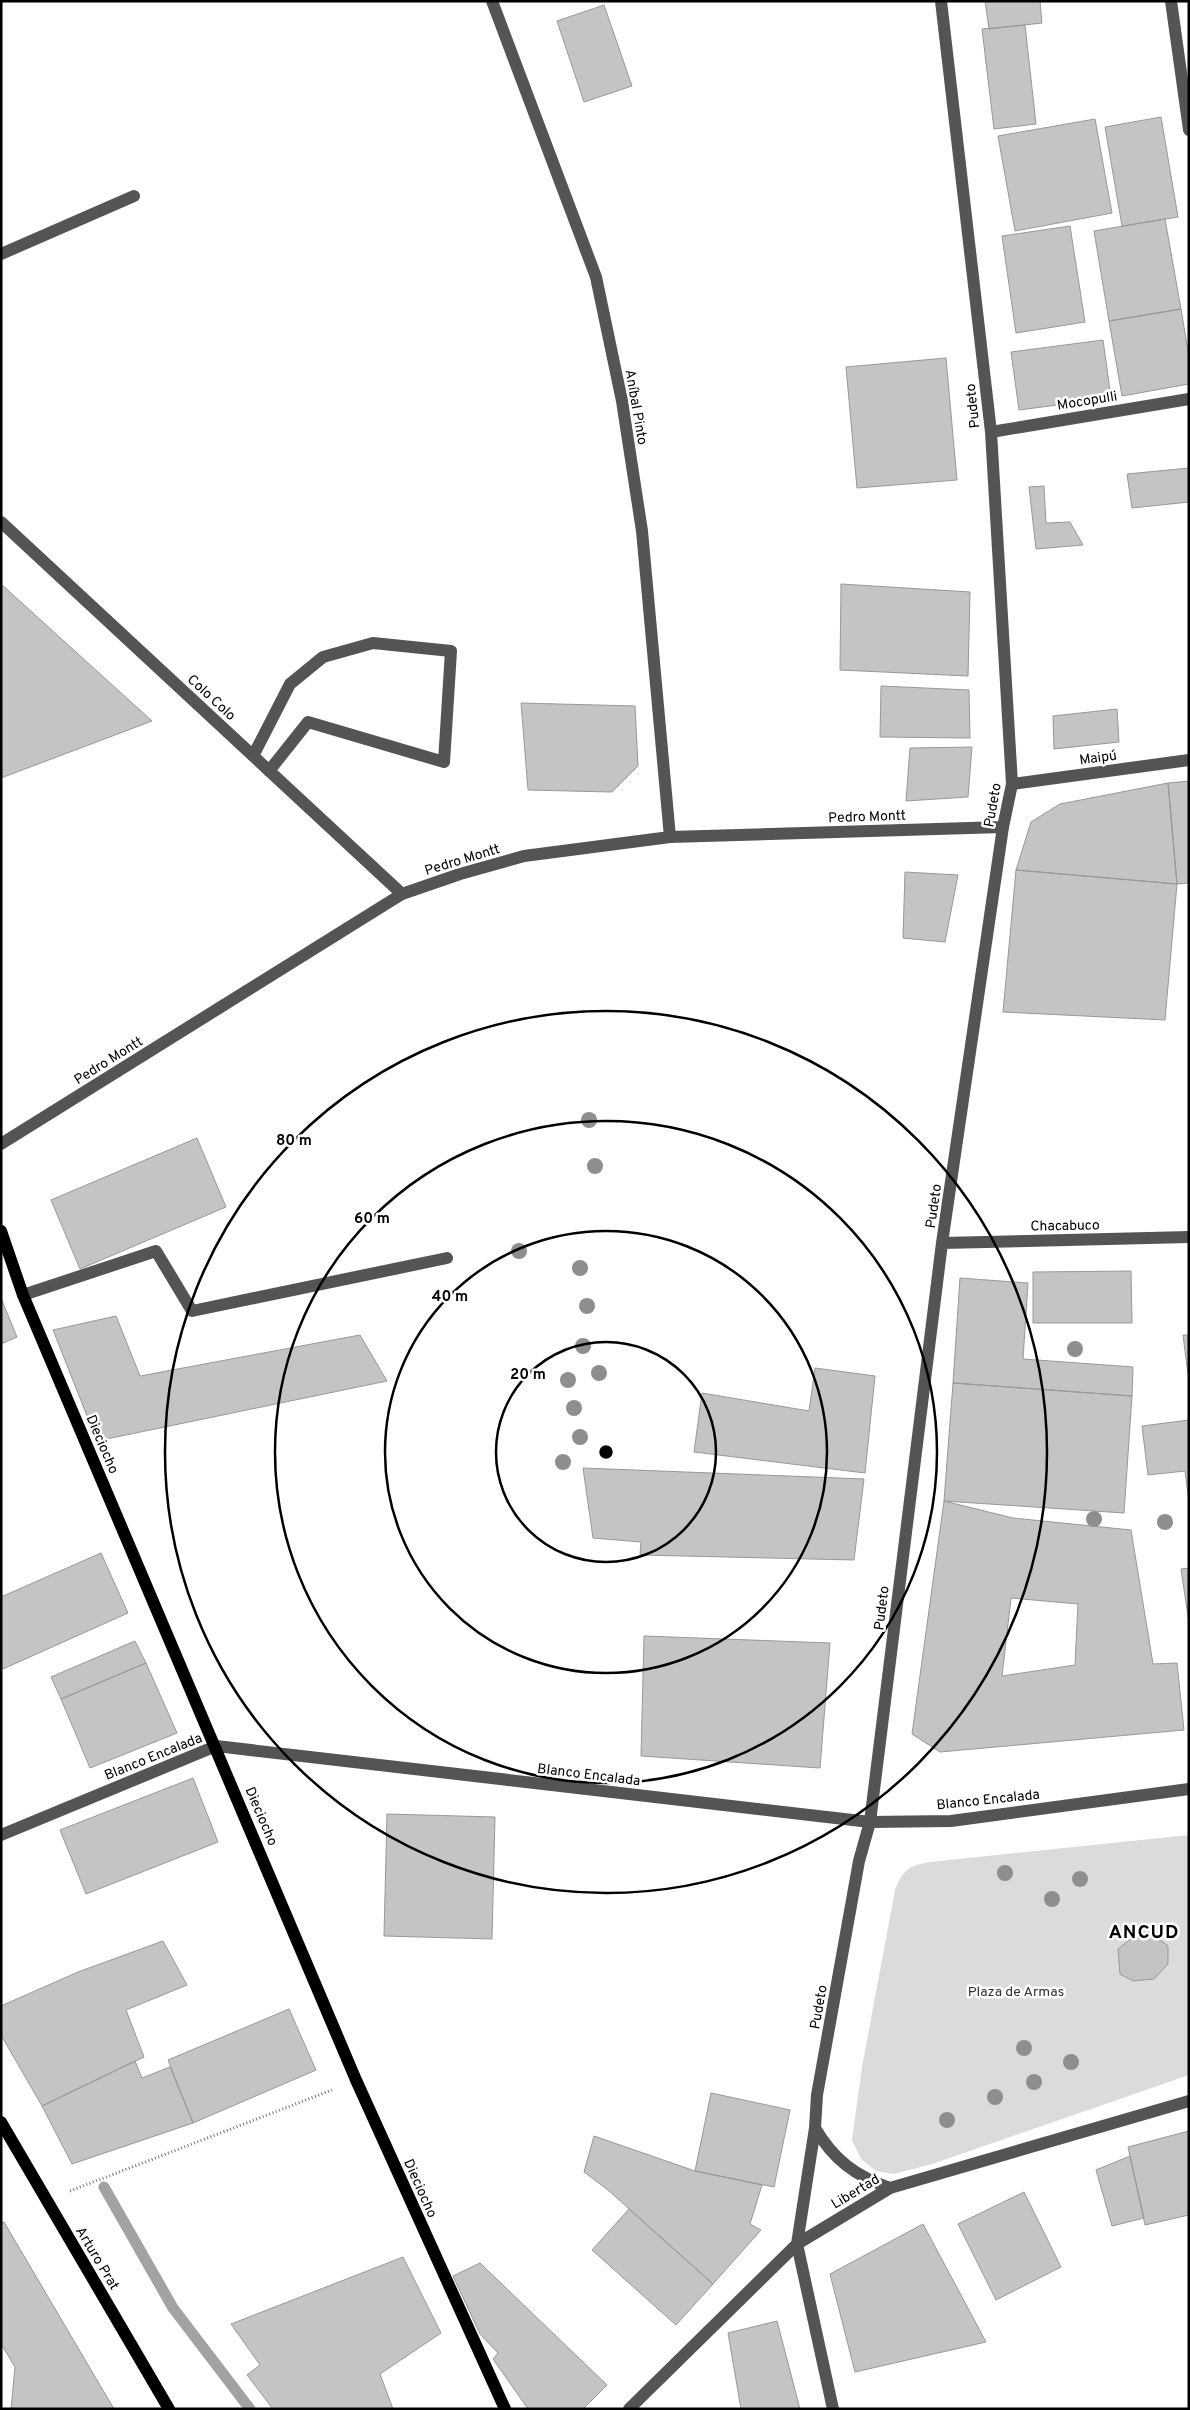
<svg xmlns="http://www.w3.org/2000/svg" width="1190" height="2410" font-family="Overpass,sans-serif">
	<rect width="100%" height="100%" fill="#fff"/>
	<!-- green -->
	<path fill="#dbdbdb" d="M 1189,1835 L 1189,2075 L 932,2164 L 894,2174 L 876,2171 L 861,2159 L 852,2140 L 862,2067 L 895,1890 C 903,1869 909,1866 930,1862 Z"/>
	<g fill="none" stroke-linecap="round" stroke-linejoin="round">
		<!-- stream -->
		<path stroke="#a2a2a2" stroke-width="11" d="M 104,2187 L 173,2308 L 250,2409"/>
	</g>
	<!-- building -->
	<path fill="#c4c4c4" stroke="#989898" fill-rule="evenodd" d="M 985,1 L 1040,1 L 1042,23 L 989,29 Z
		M 604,5 L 632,86 L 584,102 L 557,21 Z
		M 1025,25 L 1036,124 L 994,129 L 982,29 Z
		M 1161,117 L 1178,217 L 1122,226 L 1105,127 Z
		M 1095,119 L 1112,213 L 1015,231 L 998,136 Z
		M 1165,219 L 1181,309 L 1109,321 L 1094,231 Z
		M 1070,226 L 1085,322 L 1016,333 L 1002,236 Z
		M 1181,309 L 1189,357 L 1189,384 L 1122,396 L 1109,321 Z
		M 1103,340 L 1111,398 L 1019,410 L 1011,352 Z
		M 946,358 L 957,480 L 857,488 L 846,367 Z
		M 1189,468 L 1189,502 L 1132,508 L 1127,474 Z
		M 1044,486 L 1046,523 L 1070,522 L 1083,545 L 1036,549 L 1029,487 Z
		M 1,584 L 152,721 L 1,778 Z
		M 841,584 L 970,592 L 968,676 L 840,670 Z
		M 881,686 L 969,690 L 970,738 L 880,737 Z
		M 521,703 L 635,706 L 638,766 L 612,792 L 528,790 Z
		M 1117,709 L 1119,742 L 1054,749 L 1053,716 Z
		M 972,747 L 968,797 L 906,801 L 910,748 Z
		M 1189,781 L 1189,883 L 1177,884 L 1168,783 Z
		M 1168,783 L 1177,884 L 1016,870 L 1031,822 L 1060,804 Z
		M 1016,870 L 1177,884 L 1165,1020 L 1003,1012 Z
		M 905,872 L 958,875 L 945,942 L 903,938 Z
		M 197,1138 L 226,1207 L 80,1269 L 51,1200 Z
		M 1131,1271 L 1132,1323 L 1033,1323 L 1033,1272 Z
		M 960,1278 L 1028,1283 L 1023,1359 L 1133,1367 L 1132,1396 L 953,1383 Z
		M 1,1298 L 17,1337 L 1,1344 Z
		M 116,1316 L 140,1376 L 360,1335 L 387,1381 L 97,1441 L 53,1330 Z
		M 1183,1335 L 1189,1335 L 1189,1374 L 1188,1374 Z
		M 815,1368 L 875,1376 L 865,1473 L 694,1452 L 702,1393 L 809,1411 Z
		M 953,1383 L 1132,1396 L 1124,1513 L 944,1501 Z
		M 1189,1420 L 1189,1502 L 1185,1471 L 1148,1475 L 1142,1426 Z
		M 583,1468 L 864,1479 L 854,1560 L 640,1555 L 641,1542 L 593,1538 Z
		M 944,1501 L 1013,1518 L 1131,1530 L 1153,1664 L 1177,1663 L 1184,1730 L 940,1752 L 912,1734 ZM 1011,1598 L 1078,1604 L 1075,1665 L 1002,1676 Z
		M 101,1553 L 128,1613 L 3,1669 L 1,1665 L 1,1597 Z
		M 1189,1568 L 1189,1623 L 1181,1569 Z
		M 644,1636 L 830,1643 L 820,1768 L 641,1756 Z
		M 135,1641 L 146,1663 L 61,1699 L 51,1677 Z
		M 146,1663 L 177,1733 L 90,1768 L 61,1699 Z
		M 193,1778 L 218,1842 L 86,1894 L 60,1830 Z
		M 387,1814 L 495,1817 L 492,1939 L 384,1936 Z
		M 1149,1932 L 1168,1946 L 1168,1964 L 1154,1979 L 1133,1981 L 1120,1974 L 1118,1949 L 1134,1936 Z
		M 163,1941 L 187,1985 L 126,2010 L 144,2057 L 42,2106 L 1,2035 L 1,2006 L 78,1972 Z
		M 289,2009 L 316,2070 L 193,2123 L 168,2060 Z
		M 135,2061 L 142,2078 L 170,2067 L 193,2123 L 72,2164 L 42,2106 Z
		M 711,2093 L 790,2110 L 774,2187 L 695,2171 Z
		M 1189,2131 L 1189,2215 L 1145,2225 L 1128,2147 Z
		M 594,2136 L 695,2171 L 762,2185 L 750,2224 L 761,2230 L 713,2284 L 608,2190 L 584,2172 Z
		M 1130,2156 L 1144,2218 L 1112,2226 L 1096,2170 Z
		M 1024,2192 L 1061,2267 L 996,2300 L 958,2224 Z
		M 629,2209 L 713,2284 L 676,2325 L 592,2250 Z
		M 4,2222 L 114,2409 L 11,2409 L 15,2367 L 1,2344 L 1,2223 Z
		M 923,2224 L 986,2342 L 855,2372 L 830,2274 Z
		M 403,2257 L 441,2333 L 380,2374 L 393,2409 L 273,2409 L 247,2375 L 260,2365 L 231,2324 Z
		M 480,2263 L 607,2385 L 583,2409 L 528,2409 L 493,2359 L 498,2353 L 480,2334 L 453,2276 Z
		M 777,2321 L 800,2409 L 741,2409 L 728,2333 Z"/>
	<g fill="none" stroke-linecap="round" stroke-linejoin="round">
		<!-- path -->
		<path stroke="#767676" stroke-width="3" stroke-dasharray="1 2.5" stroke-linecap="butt" d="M 70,2191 L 332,2090"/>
		<!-- minor -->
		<path stroke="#545454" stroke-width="12" d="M 492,1 L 596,277 L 622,401 L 642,531 L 670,837
			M 1171,1 L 1189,130
			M 1,254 L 134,196
			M 991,432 L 1189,399
			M 1,522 L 402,894
			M 253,756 L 290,684 L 323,657 L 373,643 L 451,651 L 444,762 L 308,722 L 269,771
			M 1012,784 L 1189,760
			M 1,1144 L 402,894 L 460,874 L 524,856 L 670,837 L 1003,827
			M 942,1243 L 1189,1237
			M 23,1295 L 156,1251 L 192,1311 L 447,1258
			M 1,1835 L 216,1746 L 870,1822 L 951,1821 L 1189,1789
			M 815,2128 C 833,2159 855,2176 890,2188
			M 629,2409 L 797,2244 L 890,2188 L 1189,2101
			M 833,2409 L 797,2244 L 815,2128 L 817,2095 L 859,1861 L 870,1822 L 942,1243 L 1003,827 L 1012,784 L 991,432 L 941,1"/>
		<!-- major -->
		<path stroke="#000" stroke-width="12" d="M 1,1231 L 23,1295 L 356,2080 L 505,2409
			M 1,2122 L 169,2409"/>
	</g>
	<!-- trees -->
	<g fill="#8e8e8e">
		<circle cx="589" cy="1120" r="8"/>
		<circle cx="595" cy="1166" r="8"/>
		<circle cx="519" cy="1251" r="8"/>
		<circle cx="580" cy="1268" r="8"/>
		<circle cx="587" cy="1306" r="8"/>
		<circle cx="583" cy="1346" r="8"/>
		<circle cx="1075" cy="1349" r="8"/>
		<circle cx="599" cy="1373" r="8"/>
		<circle cx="568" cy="1380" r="8"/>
		<circle cx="574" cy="1408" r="8"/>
		<circle cx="580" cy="1437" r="8"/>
		<circle cx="563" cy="1462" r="8"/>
		<circle cx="1094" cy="1519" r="8"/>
		<circle cx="1165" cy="1522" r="8"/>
		<circle cx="1005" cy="1873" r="8"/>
		<circle cx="1080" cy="1879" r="8"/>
		<circle cx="1052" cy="1899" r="8"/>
		<circle cx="1024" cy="2048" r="8"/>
		<circle cx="1071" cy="2062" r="8"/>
		<circle cx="1034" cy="2082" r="8"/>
		<circle cx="995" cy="2097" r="8"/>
		<circle cx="947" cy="2120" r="8"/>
	</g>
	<!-- distance rings -->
	<g fill="none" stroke="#000" stroke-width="2.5">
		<circle cx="606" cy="1452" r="110"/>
		<circle cx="606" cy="1452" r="221"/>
		<circle cx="606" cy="1452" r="331"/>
		<circle cx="606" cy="1452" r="441"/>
	</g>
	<g text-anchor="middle" stroke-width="5" stroke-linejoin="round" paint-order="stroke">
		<!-- street labels -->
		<g font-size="14" fill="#000" stroke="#fff">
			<text transform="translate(1087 400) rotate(-9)" y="5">Mocopulli</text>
			<text transform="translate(972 406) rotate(-96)" y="5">Pudeto</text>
			<text transform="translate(637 407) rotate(80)" y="5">Aníbal Pinto</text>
			<text transform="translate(212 697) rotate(43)" y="5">Colo Colo</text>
			<text transform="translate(1098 757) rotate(-8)" y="5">Maipú</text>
			<text transform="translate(992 805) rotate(-80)" y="5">Pudeto</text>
			<text transform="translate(867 816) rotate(-2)" y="5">Pedro Montt</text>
			<text transform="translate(462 859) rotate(-17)" y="5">Pedro Montt</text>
			<text transform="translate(108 1060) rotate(-32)" y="5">Pedro Montt</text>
			<text transform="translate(933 1206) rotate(-82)" y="5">Pudeto</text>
			<text transform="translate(1065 1225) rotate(-1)" y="5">Chacabuco</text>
			<text transform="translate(103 1444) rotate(67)" y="5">Dieciocho</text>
			<text transform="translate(881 1608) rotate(-83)" y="5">Pudeto</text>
			<text transform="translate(153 1756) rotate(-22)" y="5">Blanco Encalada</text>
			<text transform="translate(589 1774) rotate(7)" y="5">Blanco Encalada</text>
			<text transform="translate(988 1799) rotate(-6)" y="5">Blanco Encalada</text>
			<text transform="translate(262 1816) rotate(67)" y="5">Dieciocho</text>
			<text transform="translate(818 2007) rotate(-80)" y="5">Pudeto</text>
			<text transform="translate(421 2188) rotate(66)" y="5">Dieciocho</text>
			<text transform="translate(855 2191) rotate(-31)" y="5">Libertad</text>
			<text transform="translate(98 2258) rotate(59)" y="5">Arturo Prat</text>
		</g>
		<!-- park labels -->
		<g font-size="14" fill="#323232" stroke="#fff">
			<text x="1016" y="1996">Plaza de Armas</text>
		</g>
		<!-- district labels -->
		<g font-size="19" font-weight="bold" letter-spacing="1" fill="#000" stroke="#fff">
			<text x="1144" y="1938">ANCUD</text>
		</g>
	</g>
	<circle cx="606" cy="1452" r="8" fill="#000" stroke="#fff" stroke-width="2.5"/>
	<g font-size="15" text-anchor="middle" font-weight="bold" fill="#000" stroke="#fff" stroke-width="5" stroke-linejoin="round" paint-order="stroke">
		<text x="294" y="1145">80 m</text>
		<text x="372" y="1223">60 m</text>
		<text x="450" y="1301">40 m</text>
		<text x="528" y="1379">20 m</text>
	</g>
	<!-- border -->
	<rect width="1190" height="2410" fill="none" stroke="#000000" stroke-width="5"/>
</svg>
